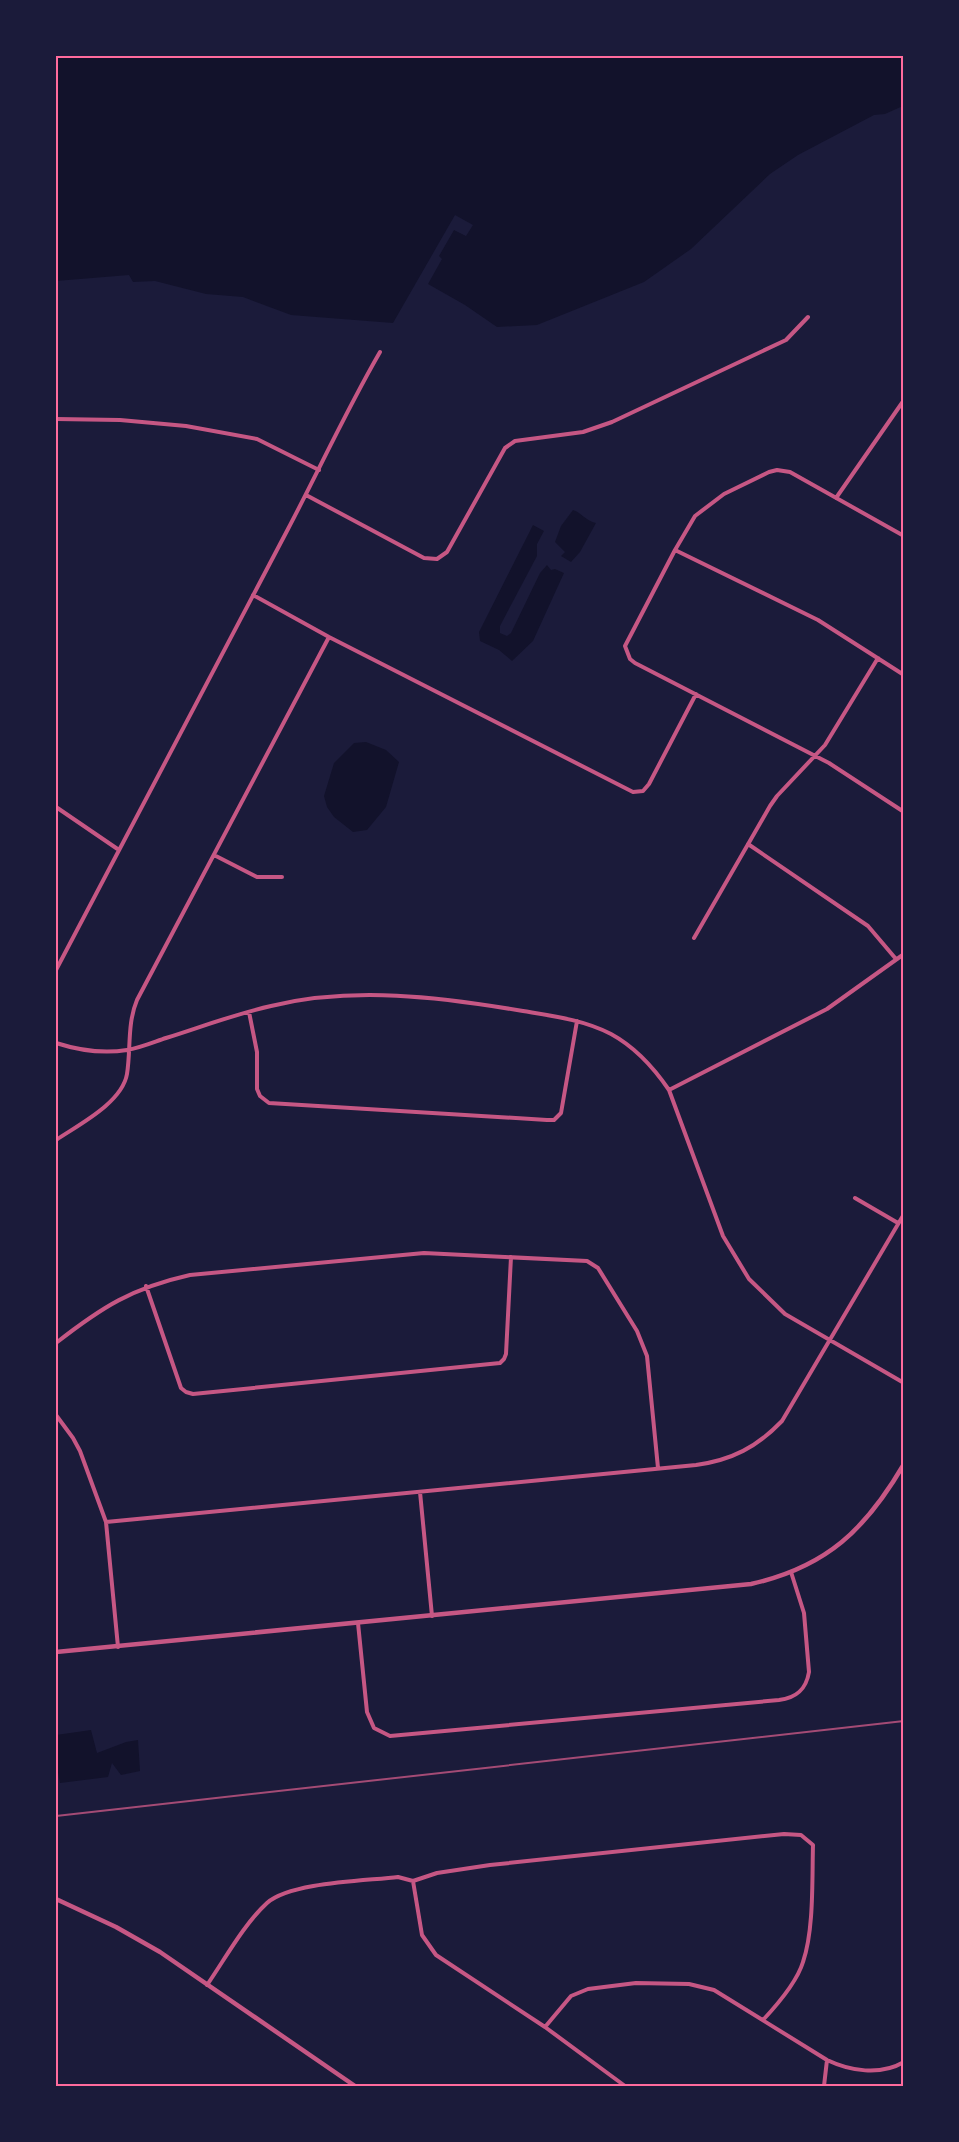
<svg xmlns="http://www.w3.org/2000/svg" width="959" height="2142" font-family="'Titillium Web',sans-serif">
	<rect width="100%" height="100%" fill="#1b1b3a"/>
	<!-- water -->
	<path fill="#12122b" d="M 56,56 L 903,56 L 903,106 L 885,114 L 874,115 L 798,155 L 770,174 L 691,249 L 644,282 L 537,325 L 497,327 L 465,305 L 428,284 L 442,259 L 439,256 L 454,230 L 466,236 L 473,225 L 455,215 L 393,323 L 291,315 L 243,297 L 206,294 L 155,281 L 133,282 L 129,275 L 56,281 Z
		M 573,510 C 582,513 586,521 596,523 L 580,552 L 571,562 L 561,556 L 565,552 L 555,542 L 561,526 Z
		M 533,525 L 544,531 L 537,544 L 537,556 L 500,626 L 500,633 L 507,636 L 511,633 L 540,573 L 547,565 L 551,570 L 555,569 L 564,573 L 533,641 L 512,661 L 499,650 L 480,641 L 479,632 Z
		M 366,742 L 386,750 L 399,762 L 386,807 L 367,830 L 353,832 L 334,817 L 327,807 L 324,796 L 334,763 L 354,743 Z
		M 91,1730 L 97,1753 L 126,1742 L 138,1740 L 140,1771 L 121,1775 L 112,1763 L 108,1777 L 60,1783 L 56,1762 L 56,1735 Z"/>
	<g fill="none" stroke-linecap="round" stroke-linejoin="round">
		<!-- minor -->
		<path stroke="#c65784" stroke-width="4" d="M 56,419 L 120,420 L 186,426 L 257,439 L 319,470
			M 306,495 L 424,558 L 437,559 L 447,552 L 505,448 L 515,441 L 583,432 L 612,422 L 786,340 L 808,317
			M 836,498 L 904,400
			M 904,536 L 790,472 L 777,470 L 769,472 L 724,494 L 695,516 L 675,550 L 625,646 L 630,659 L 635,663 L 829,763 L 904,812
			M 675,550 L 818,620 L 904,675
			M 253,595 L 329,637 L 633,792 L 643,791 L 649,784 L 696,694
			M 56,807 L 119,850
			M 748,844 L 868,926 L 896,959
			M 214,855 L 257,877 L 282,877
			M 694,938 L 770,806 L 777,796 L 825,745 L 878,658
			M 56,970 C 134,823 211,676 288,529 C 319,470 347,409 380,352
			M 249,1012 L 257,1052 L 257,1089 L 260,1096 L 269,1103 L 547,1120 L 554,1120 L 561,1113 L 577,1021
			M 56,1043 C 78,1050 103,1054 127,1050 C 140,1048 154,1042 166,1038 C 201,1027 235,1014 271,1006 C 353,986 440,997 523,1011 C 553,1016 584,1020 611,1034 C 635,1047 654,1068 669,1090 L 723,1236 L 749,1279 L 785,1314 L 904,1383
			M 669,1090 L 827,1009 L 904,954
			M 56,1140 C 78,1125 122,1103 127,1074 C 131,1049 127,1024 137,1000 L 329,637
			M 855,1198 L 898,1223
			M 146,1286 L 181,1388 L 186,1392 L 193,1394 L 500,1363 L 504,1359 L 506,1354 L 511,1257
			M 56,1343 C 102,1307 132,1288 190,1275 L 424,1253 L 587,1261 L 598,1268 L 637,1331 L 647,1356 L 658,1468
			M 56,1415 L 73,1438 L 80,1451 L 106,1522 L 118,1647
			M 420,1492 L 432,1616
			M 106,1522 L 696,1465 C 732,1460 757,1447 782,1421 L 904,1214
			M 358,1623 L 367,1712 L 374,1728 L 390,1736 L 779,1700 C 796,1698 806,1690 809,1672 L 804,1613 L 791,1572
			M 413,1881 L 422,1935 L 436,1955 L 545,2027 L 625,2086
			M 207,1985 C 225,1959 244,1924 267,1903 C 291,1882 366,1881 398,1877 L 413,1881 L 437,1873 L 490,1865 L 784,1834 L 801,1835 L 813,1845 C 812,1880 814,1930 803,1962 C 797,1982 777,2005 763,2020
			M 545,2027 L 571,1996 L 588,1989 L 636,1983 L 689,1984 L 714,1990 L 827,2060 C 850,2071 880,2076 904,2062
			M 824,2086 L 827,2060"/>
		<!-- tertiary -->
		<path stroke="#c65784" stroke-width="4.5" d="M 56,1652 L 751,1584 C 827,1567 866,1529 904,1464
			M 56,1899 L 116,1927 L 160,1952 L 355,2086"/>
		<!-- rail -->
		<path stroke="#a44b75" stroke-width="2" d="M 56,1816 L 904,1721"/>
	</g>
	<!-- border -->
	<rect width="959" height="2142" fill="none" stroke="#1b1b3a" stroke-width="114"/>
	<rect x="57" y="57" width="845" height="2028" fill="none" stroke="#ff6b9d" stroke-width="2"/>
</svg>
